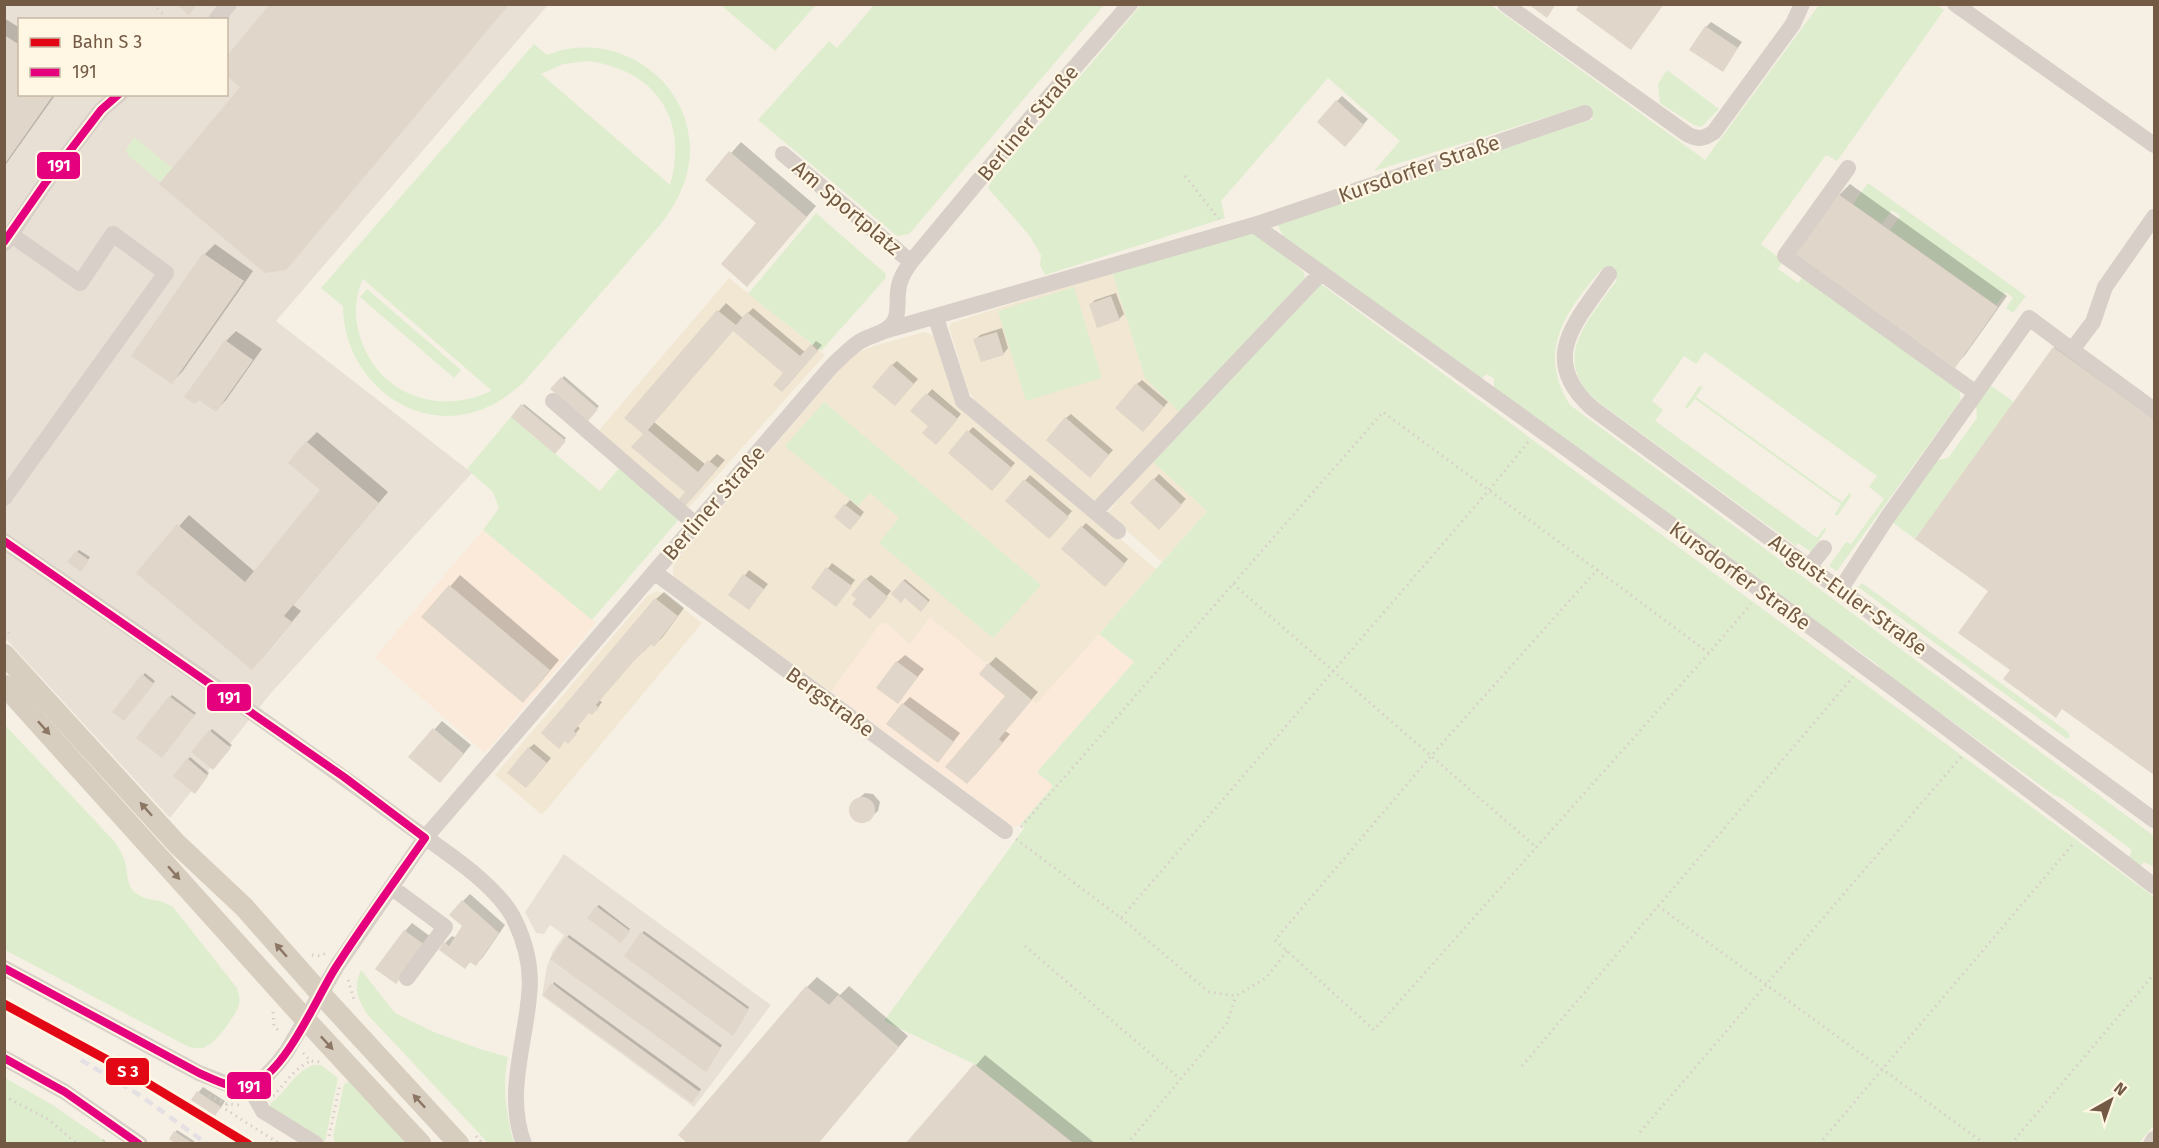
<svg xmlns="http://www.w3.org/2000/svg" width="2159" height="1148" font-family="'Fira Sans',sans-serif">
	<rect width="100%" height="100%" fill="#f6f0e4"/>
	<!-- residential -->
	<path fill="#f2e7d3" d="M 1112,272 L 1145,377 L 1182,413 L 1100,498 L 1093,500 L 975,401 L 968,390 L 949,327 L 951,323 Z
		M 729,278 L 825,355 L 684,513 L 595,435 Z
		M 924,332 L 935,336 L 964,407 L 1156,569 L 1037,705 L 988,663 L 910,645 L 886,623 L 880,624 L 831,692 L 680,583 L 674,578 L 673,573 L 673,567 L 679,557 L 847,361 L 859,352 L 874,346 Z
		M 1152,461 L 1207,511 L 1162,562 L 1107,513 Z
		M 657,591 L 663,593 L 702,623 L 542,815 L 495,775 L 647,596 Z"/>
	<!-- commercial -->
	<path fill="#fbe9d9" d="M 483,530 L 596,623 L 485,753 L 375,657 Z
		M 930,617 L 1036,704 L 1099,634 L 1134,662 L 1037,772 L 1053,786 L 1021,824 L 1014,827 L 831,692 L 880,624 L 886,623 L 910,644 Z"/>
	<!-- industrial -->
	<path fill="#e8e0d5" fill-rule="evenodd" d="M 5,5 L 548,5 L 276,321 L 472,473 L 271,693 L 170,818 L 5,638 ZM 20,20 L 226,20 L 226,94 L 20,94 Z
		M 564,854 L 771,1005 L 694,1107 L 542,996 L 547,966 L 553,951 L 564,935 L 550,925 L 544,934 L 536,933 L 525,912 Z"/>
	<!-- green -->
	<path fill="#deedce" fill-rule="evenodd" d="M 721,5 L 816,5 L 775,51 Z
		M 874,5 L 1104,5 L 909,234 L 897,236 L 758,120 L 829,41 L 837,48 Z
		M 1141,5 L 1491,5 L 1705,160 L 1819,5 L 1936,5 L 1944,10 L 1837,161 L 1826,155 L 1761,244 L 1783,261 L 1778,269 L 1798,283 L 1804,276 L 1958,386 L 1961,400 L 1837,571 L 1829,566 L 1846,542 L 1851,544 L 1884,499 L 1869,487 L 1877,476 L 1705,352 L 1696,364 L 1684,356 L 1652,401 L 1663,410 L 1655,421 L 1817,538 L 1825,527 L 1826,530 L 1811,552 L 1798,543 L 1796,546 L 1598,402 C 1548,359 1589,320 1617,280 L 1602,269 C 1566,310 1536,352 1570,405 L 2154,836 L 2154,867 L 2144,862 L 2141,866 L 2129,858 L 2132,850 L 2063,799 L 2054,795 L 1882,671 L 1878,665 L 1845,641 L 1840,641 L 1494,390 L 1494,379 L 1487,374 L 1478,381 L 1284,238 L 1275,220 L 1593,119 L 1583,111 L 1582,106 L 1374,171 L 1400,141 L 1328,78 L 1221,201 L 1225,218 L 1045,275 L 1040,265 L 1041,255 L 1029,235 L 988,188 L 992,180 Z
		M 534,44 L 547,55 C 611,29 686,74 690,145 C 691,175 679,201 660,225 L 523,383 C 511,393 499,403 485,408 C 414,438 343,378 343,306 L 321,288 ZM 589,61 C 656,71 689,119 670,185 L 541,74 L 563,64 ZM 363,279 L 491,390 L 491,391 C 436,417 375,393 359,333 C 354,315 355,296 363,279 Z
		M 1667,70 L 1719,109 L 1701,127 L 1694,125 L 1660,103 L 1658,84 Z
		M 134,137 L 172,168 L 160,182 L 128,155 L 126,150 Z
		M 1868,183 L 2026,296 L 2013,313 L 2006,308 L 2013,298 L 2006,292 L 1996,305 L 1890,230 L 1900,216 L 1892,210 L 1882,224 L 1853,204 Z
		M 816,213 L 886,274 L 885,279 L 821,351 L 748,294 Z
		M 1245,232 L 1258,235 L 1304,272 L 1305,278 L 1180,413 L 1145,378 L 1112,272 Z
		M 1321,284 L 2154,897 L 2154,1125 L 2139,1143 L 1074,1143 L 974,1064 L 884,1021 L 1025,827 L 1021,824 L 1053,786 L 1037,772 L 1134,662 L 1099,634 L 1207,511 L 1153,462 Z
		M 1074,287 L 1102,378 L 1026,401 L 998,311 Z
		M 367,289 L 461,370 L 454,378 L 360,297 Z
		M 1990,385 L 2014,402 L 1915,539 L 1892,522 L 1936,460 L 1948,458 L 1977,418 L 1976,405 Z
		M 1699,386 L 1703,387 L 1696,397 L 1842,502 L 1850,492 L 1851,496 L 1838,515 L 1834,515 L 1841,504 L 1695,399 L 1687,409 L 1685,407 Z
		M 824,402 L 1041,585 L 993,638 L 879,543 L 899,518 L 870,493 L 858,506 L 785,446 Z
		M 511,417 L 600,491 L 621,466 L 680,518 L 592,620 L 483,530 L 499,508 L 493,492 L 467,469 Z
		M 1862,583 L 2053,721 L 2068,732 L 2070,737 L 2067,739 L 1858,587 Z
		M 4,724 L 115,842 C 118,848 122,853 124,859 C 129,871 125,887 137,894 C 149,902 160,898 173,907 L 237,988 C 239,994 241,1000 238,1007 C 234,1018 215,1044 203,1048 C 199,1049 194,1048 189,1047 L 5,950 Z
		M 361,970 L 395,1013 L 434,1032 L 480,1049 L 508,1057 C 502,1086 506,1115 514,1143 L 488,1143 L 367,1014 C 357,998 353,988 361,970 Z
		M 314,1065 L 321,1065 L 338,1078 L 325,1142 L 271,1109 L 270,1104 C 286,1093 295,1070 314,1065 Z
		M 5,1078 L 51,1104 L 108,1143 L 5,1143 Z
		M 349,1079 L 409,1143 L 335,1143 L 333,1137 L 344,1084 L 347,1083 Z"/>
	<!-- shadow -->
	<path fill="#0003" d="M 4,18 L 20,28 L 20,94 L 56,94 L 4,167 Z
		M 1711,22 L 1742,42 L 1722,70 L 1706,27 Z
		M 1342,96 L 1368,119 L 1350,140 L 1337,101 Z
		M 741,142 L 816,206 L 757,275 L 758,223 L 707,180 Z
		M 1850,184 L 2007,296 L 1965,355 L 1955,366 L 1797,254 L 1839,195 Z
		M 215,244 L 253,271 L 182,372 L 172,382 L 133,355 L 205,254 Z
		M 1116,293 L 1124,314 L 1119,319 L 1090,305 L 1095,300 Z
		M 726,303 L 743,318 L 753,308 L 806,353 L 816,341 L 822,345 L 787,386 L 785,373 L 733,330 L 654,422 L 706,465 L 717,454 L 725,460 L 690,500 L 687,492 L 645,434 L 626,418 Z
		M 1002,328 L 1008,348 L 1004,353 L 982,360 L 975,340 L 980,335 Z
		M 236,331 L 262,349 L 226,400 L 216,410 L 199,398 L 226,341 Z
		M 2064,338 L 2154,402 L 2154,773 L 2012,670 L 1991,591 L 1917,539 L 2054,348 Z
		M 897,361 L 918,379 L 899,400 L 892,365 Z
		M 564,376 L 599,406 L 588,419 L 553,389 Z
		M 1142,380 L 1168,402 L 1148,426 L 1137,384 Z
		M 932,389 L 961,414 L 941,438 L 913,411 Z
		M 524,404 L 566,438 L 555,452 L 513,417 Z
		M 1071,414 L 1113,450 L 1094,471 L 1066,418 Z
		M 973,427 L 1015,463 L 997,484 L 969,431 Z
		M 317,432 L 388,492 L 293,605 L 301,611 L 262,658 L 138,573 L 189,515 L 255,572 L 322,490 L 307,442 Z
		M 1159,474 L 1186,499 L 1159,528 L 1132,503 Z
		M 1030,475 L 1072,511 L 1054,532 L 1007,501 Z
		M 850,500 L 864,512 L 855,524 L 836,516 Z
		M 1086,523 L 1128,559 L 1110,580 L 1082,527 Z
		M 79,550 L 90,557 L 82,568 L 77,552 Z
		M 832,563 L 855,580 L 840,600 L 813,588 Z
		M 749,570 L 768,584 L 749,608 L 730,595 Z
		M 460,575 L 559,660 L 533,691 L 424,617 Z
		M 871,575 L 891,591 L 874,612 L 866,579 Z
		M 905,579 L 930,600 L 921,610 L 905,596 L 893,594 Z
		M 664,592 L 684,608 L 662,638 L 654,645 L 652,643 L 643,652 L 642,650 L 599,700 L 602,702 L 597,709 L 590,711 L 577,726 L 580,728 L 573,737 L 566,739 L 656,599 Z
		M 905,655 L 924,669 L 898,702 L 897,662 Z
		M 996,657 L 1038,692 L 1005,731 L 1010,734 L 975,775 L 1007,696 L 989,664 Z
		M 145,673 L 155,681 L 124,719 L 114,711 Z
		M 172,695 L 196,713 L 161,756 L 138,738 Z
		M 910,697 L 960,733 L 945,753 L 903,704 Z
		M 442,721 L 471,745 L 447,774 L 410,757 Z
		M 212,729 L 232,745 L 213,768 L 193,752 Z
		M 534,744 L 551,758 L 531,782 L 529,748 Z
		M 190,757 L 209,773 L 197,790 L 188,759 Z
		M 865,793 L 873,794 L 880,802 L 878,811 L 865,822 L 857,821 L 851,812 L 852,804 Z
		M 470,894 L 505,925 L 483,957 L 476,964 L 471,961 L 465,967 L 445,943 L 452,936 L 456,938 L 464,926 L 463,901 Z
		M 599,905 L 630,929 L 623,939 L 597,907 Z
		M 412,923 L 431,937 L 403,975 L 405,931 Z
		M 644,931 L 749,1007 L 734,1032 L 642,933 Z
		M 569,935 L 722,1045 L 708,1068 L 567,937 Z
		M 817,977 L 840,995 L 849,986 L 908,1036 L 817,1144 L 807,987 Z
		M 554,982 L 701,1089 L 693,1100 L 553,984 Z
		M 985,1055 L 1096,1144 L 907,1144 Z
		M 203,1087 L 225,1101 L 220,1109 L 193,1099 Z
		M 177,1130 L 194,1141 L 193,1144 L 171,1138 Z"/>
	<!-- building -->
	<path fill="#e0d6c9" d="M 180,4 L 197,4 L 189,15 L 178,6 Z
		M 270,4 L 505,4 L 507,7 L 286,270 L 265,273 L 159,184 L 240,87 L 226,75 L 226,57 Z
		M 1528,4 L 1556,4 L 1547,18 Z
		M 1580,4 L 1664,4 L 1631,50 L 1576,10 Z
		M 1705,26 L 1738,48 L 1723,72 L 1689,50 Z
		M 4,35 L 20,45 L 20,94 L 54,94 L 4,165 Z
		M 1336,100 L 1364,125 L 1345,147 L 1317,122 Z
		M 729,151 L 807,217 L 747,287 L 721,264 L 756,223 L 705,180 Z
		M 1838,194 L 1998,307 L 1955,368 L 1795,254 Z
		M 203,253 L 244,281 L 172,384 L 131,356 Z
		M 1111,296 L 1120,320 L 1097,328 L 1089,304 Z
		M 717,310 L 736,325 L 747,312 L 800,356 L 811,344 L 818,351 L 782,392 L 773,385 L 783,373 L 733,331 L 648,430 L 698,472 L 708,460 L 718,468 L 682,510 L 675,504 L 685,492 L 631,447 L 643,434 L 624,418 Z
		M 997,332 L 1004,355 L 981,362 L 973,339 Z
		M 225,340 L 253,360 L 216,412 L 199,400 L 195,404 L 184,397 Z
		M 2053,347 L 2154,419 L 2154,775 L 2062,709 L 2056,718 L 2003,679 L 2010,670 L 1958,633 L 1988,591 L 1915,539 Z
		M 891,364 L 914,384 L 895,406 L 872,387 Z
		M 561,377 L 598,409 L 588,421 L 550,389 Z
		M 1136,383 L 1164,407 L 1143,432 L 1115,408 Z
		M 926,393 L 958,419 L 936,445 L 922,433 L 928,426 L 910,411 Z
		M 521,404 L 566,441 L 555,454 L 511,417 Z
		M 1065,417 L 1109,455 L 1090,478 L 1046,440 Z
		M 967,430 L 1012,468 L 992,491 L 948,453 Z
		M 306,441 L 379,503 L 284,616 L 292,622 L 252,670 L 136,573 L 177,524 L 245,582 L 320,490 L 288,463 Z
		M 1153,478 L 1182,505 L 1159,530 L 1130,503 Z
		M 1024,479 L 1069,517 L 1049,539 L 1005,501 Z
		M 844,504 L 861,517 L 850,530 L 834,517 Z
		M 1081,526 L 1125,564 L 1105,587 L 1061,549 Z
		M 76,551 L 89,560 L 81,572 L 67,562 Z
		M 826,567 L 852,586 L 836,607 L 811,588 Z
		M 743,574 L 764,589 L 749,610 L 728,595 Z
		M 865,578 L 888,597 L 870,619 L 852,604 L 856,599 L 851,595 Z
		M 903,580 L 929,602 L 921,612 L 905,598 L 901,603 L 891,594 Z
		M 449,585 L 550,670 L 523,703 L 421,617 Z
		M 655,598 L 678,616 L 654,647 L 651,644 L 633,662 L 596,705 L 599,708 L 592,715 L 589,713 L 574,731 L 577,734 L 568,744 L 565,741 L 559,749 L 541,733 Z
		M 896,661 L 918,677 L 898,704 L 876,688 Z
		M 988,663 L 1032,700 L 999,739 L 1003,743 L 967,784 L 945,767 L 1005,696 L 979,674 Z
		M 142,674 L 154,684 L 124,721 L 112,712 Z
		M 169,696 L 195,715 L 162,758 L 136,738 Z
		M 902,703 L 954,742 L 938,763 L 886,724 Z
		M 433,728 L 464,754 L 440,783 L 408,757 Z
		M 209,730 L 231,748 L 213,770 L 191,752 Z
		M 528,747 L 547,763 L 526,788 L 507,773 Z
		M 187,758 L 208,776 L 195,794 L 173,776 Z
		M849 810a13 13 0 1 1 26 0a13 13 0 1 1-26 0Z
		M 462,900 L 499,933 L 476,966 L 470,962 L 465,969 L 439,950 L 444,942 L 449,946 L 462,926 L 449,915 Z
		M 596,906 L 630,931 L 621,943 L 587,918 Z
		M 404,930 L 425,945 L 396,984 L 375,969 Z
		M 641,932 L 749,1010 L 733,1036 L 624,956 Z
		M 566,936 L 721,1048 L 706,1072 L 550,959 Z
		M 551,983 L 700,1092 L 692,1103 L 543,995 Z
		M 806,986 L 829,1005 L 838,995 L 899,1047 L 818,1144 L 688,1144 L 678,1135 Z
		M 974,1064 L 1074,1144 L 905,1144 Z
		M 197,1091 L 221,1107 L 215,1116 L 191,1100 Z
		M 174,1131 L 194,1144 L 176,1144 L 169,1139 Z"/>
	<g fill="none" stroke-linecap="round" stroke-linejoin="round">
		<!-- path -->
		<path stroke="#d7cfc7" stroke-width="3" stroke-dasharray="1.5 4.5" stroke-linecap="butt" d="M 153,4 L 163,14 L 165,20
			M 1185,176 L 1219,219
			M 1233,584 L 1536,847
			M 4,628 L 12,636
			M 1709,653 L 1597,570 L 1431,756 L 1275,940 L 1374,1030 L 1709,653 L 1751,604
			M 1021,827 L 1383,412 L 1597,570
			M 1016,839 L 1121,918 L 1489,490 L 1529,441
			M 1658,906 L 1985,1144
			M 1121,918 L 1209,992 L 1236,996 L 1266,978 L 1287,951
			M 1025,946 L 1180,1079
			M 312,955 L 320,956 L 326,953
			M 348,980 L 355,1003
			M 273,1012 L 274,1026 L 281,1033
			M 303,1053 L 311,1061 L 321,1062
			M 1522,1066 L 1853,677
			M 4,1096 L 48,1119 L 77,1144
			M 209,1096 L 227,1104 L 238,1105 L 242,1108
			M 273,1096 C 286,1083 294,1068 311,1061
			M 227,1104 L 225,1109 L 280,1144
			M 1640,1132 L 1961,757
			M 329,1136 L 340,1084
			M 476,1136 L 483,1144
			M 98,1144 L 107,1139
			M 1127,1144 L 1227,1023 L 1236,996
			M 1819,1144 L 2073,844
			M 2011,1144 L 2154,974"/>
		<!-- minor -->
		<path stroke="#d7cfc8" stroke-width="16" d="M 1505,4 L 1687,134 C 1697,140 1704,139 1714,132 L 1793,24 L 1802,4
			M 1955,4 L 2154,145
			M 216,20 L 229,4
			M 783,154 L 911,262
			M 2154,217 L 2105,287 L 2093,322 L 2072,350 L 2154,410
			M 1254,225 C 1557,441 1860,658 2154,886
			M 5,243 L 46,182 L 101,110 L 120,94
			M 1609,274 C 1577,321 1537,358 1592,408 L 2154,820
			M 936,318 L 963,401 L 1118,531
			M 884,331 L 1254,225 L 1585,113
			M 1976,393 L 2029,318 L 2072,350
			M 553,401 L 695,524
			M 4,498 L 166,273 L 113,234 L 80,283 L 10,234
			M 1095,512 L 1321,273
			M 4,541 C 138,634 274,725 405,823 C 439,848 497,883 515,921 C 526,944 532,971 529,996 C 525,1045 505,1095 524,1144
			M 1809,567 L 1824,548
			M 654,572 L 1005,831
			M 1840,590 L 1887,518 L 1976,393 L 1785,256 L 1848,168
			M 391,887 L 445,927 L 407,978
			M 4,968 L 199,1073 L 227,1084 L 249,1086 L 264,1078 L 278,1063 L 287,1051 L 337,966 L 425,838 L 831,367 C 840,358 849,349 859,342 C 871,334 888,334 895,320 C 899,311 897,301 898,292 C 899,280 904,272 911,262 L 1033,115 L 1130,4
			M 4,1058 L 65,1092 L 140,1144
			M 249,1086 L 263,1111 L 316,1144
			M 2151,1144 L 2154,1139"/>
		<!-- major -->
		<path stroke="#d8cec0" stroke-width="21" d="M 4,654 L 177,844 L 244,907 L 320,993 L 459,1144
			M 4,685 L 305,1019 L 421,1144"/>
		<!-- rail -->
		<path stroke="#e4e0e3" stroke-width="4.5" stroke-dasharray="9 6" stroke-linecap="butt" d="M 81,1060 L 141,1096 L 207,1144"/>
		<!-- bus-1 casing -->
		<g stroke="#fff7e4" stroke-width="12">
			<path id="bus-1" d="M 4,242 L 46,182 L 101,110 L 119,94
				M 4,541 L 344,777 L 425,838 C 395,881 364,923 336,967 C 316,998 287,1070 252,1085 C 236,1092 213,1079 199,1073 L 4,968
				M 4,1058 L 65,1092 L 139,1144"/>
		</g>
		<!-- bus-1 -->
		<use href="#bus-1" stroke="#e5007d" stroke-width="8"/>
		<!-- rail-1 casing -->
		<g stroke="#fff7e4" stroke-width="14">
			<path id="rail-1" d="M 4,1004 L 124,1069 L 248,1144"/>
		</g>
		<!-- rail-1 -->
		<use href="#rail-1" stroke="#e30614" stroke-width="9"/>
	</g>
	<!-- one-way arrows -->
	<defs><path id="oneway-solid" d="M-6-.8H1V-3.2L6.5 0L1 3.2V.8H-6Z" transform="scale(1.5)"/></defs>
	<g fill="#8c7764">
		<use href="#oneway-solid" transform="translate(44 728) rotate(48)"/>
		<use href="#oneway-solid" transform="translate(146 809) rotate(-132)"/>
		<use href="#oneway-solid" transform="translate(174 873) rotate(49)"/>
		<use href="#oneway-solid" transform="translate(281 950) rotate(-131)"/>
		<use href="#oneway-solid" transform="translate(327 1043) rotate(47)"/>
		<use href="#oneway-solid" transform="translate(419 1101) rotate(-133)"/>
	</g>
	<g text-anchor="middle" stroke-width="4.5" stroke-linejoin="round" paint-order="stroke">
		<!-- street labels -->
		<g font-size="21" fill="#735a45" stroke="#fff7e4">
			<text transform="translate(1028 123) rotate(-50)" y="7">Berliner Straße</text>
			<text transform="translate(1419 169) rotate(-19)" y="7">Kursdorfer Straße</text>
			<text transform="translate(847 208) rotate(40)" y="7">Am Sportplatz</text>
			<text transform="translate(714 503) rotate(-49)" y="7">Berliner Straße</text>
			<text transform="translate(1740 576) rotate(36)" y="7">Kursdorfer Straße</text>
			<text transform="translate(1848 595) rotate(36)" y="7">August-Euler-Straße</text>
			<text transform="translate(830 702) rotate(36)" y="7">Bergstraße</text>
		</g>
	</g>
	<g stroke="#fff7e4" stroke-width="2">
		<rect x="36" y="151" width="45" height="29" rx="6" fill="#e5007d"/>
		<rect x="206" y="683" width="46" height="29" rx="6" fill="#e5007d"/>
		<rect x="105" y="1057" width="45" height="29" rx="6" fill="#e30614"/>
		<rect x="226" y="1071" width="46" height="29" rx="6" fill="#e5007d"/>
	</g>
	<g font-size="16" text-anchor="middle" font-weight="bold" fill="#fff">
		<text x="59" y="171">191</text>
		<text x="229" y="703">191</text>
		<text x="128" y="1077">S 3</text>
		<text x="249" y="1092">191</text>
	</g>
	<!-- border -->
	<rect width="2159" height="1148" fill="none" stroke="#735a45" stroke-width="12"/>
	<!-- legend -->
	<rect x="18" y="18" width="210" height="78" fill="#fff7e4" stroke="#c7b8a4" stroke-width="1.5"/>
	<rect x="30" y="38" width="30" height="9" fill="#e30614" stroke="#c7b8a4" stroke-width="1.5"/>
	<text x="72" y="48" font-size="18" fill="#735a45">Bahn S 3</text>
	<rect x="30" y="68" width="30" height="9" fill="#e5007d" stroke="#c7b8a4" stroke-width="1.5"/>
	<text x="72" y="78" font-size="18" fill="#735a45">191</text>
	<!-- north arrow -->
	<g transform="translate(2111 1100) rotate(40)" stroke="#fff7e4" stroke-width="4.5" paint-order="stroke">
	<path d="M0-4.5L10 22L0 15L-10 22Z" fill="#735a45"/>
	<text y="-9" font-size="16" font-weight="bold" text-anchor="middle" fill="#735a45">N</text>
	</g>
</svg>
